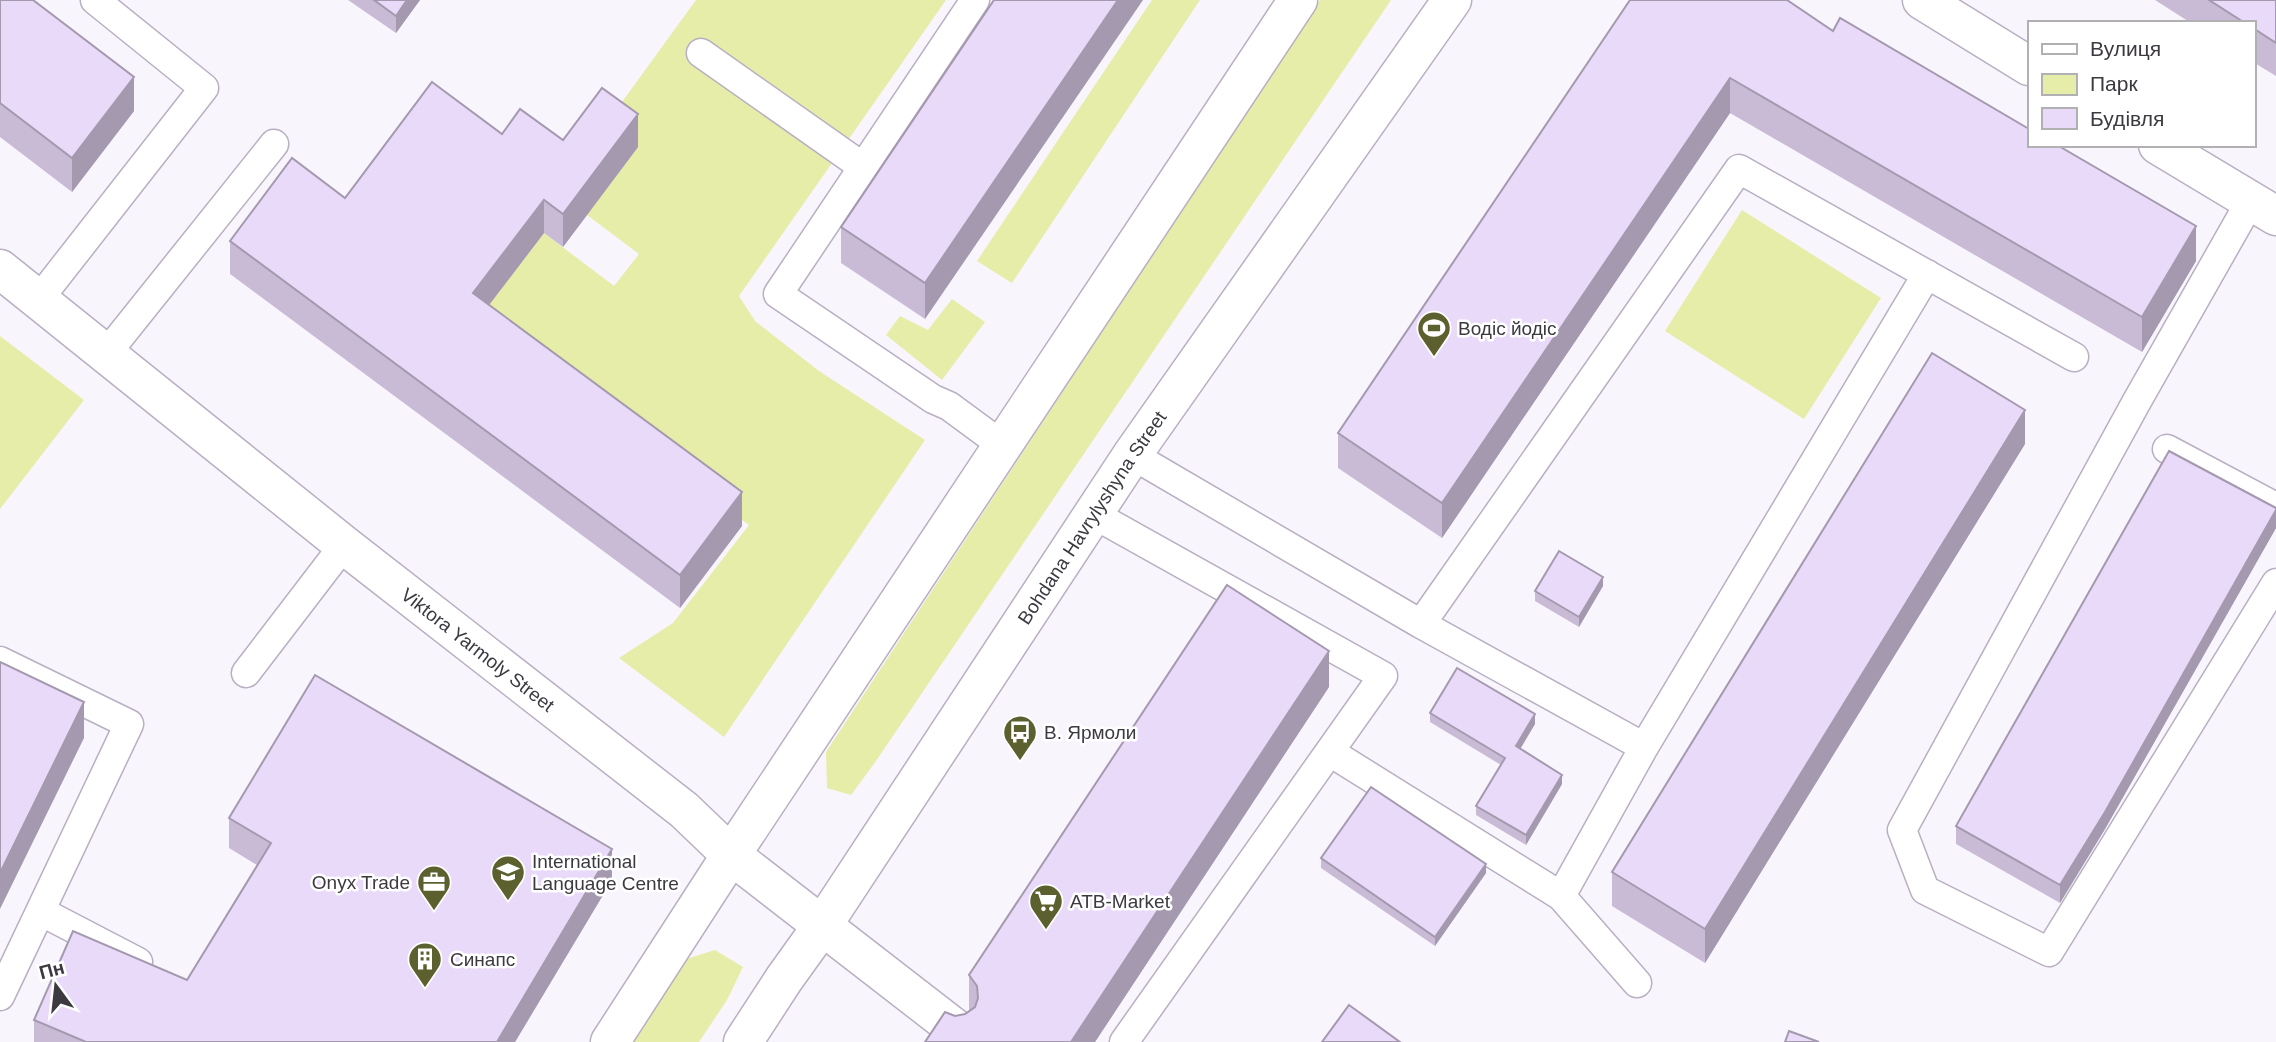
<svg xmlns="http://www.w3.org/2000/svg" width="2276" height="1042" font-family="Helvetica,sans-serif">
	<rect width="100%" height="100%" fill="#f9f5fd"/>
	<!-- green -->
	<path fill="#e6eda9" d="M 696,0 L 946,0 L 739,296 L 755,321 L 819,371 L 925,440 L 724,737 L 619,658 L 673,623 L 749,525 L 487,331 L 467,322 L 520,264 L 544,233 L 614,286 L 639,254 L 587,215 L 606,124 Z
		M 1152,0 L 1200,0 L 1012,283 L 977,261 Z
		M 1320,0 L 1391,0 L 876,761 L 851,795 L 827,788 L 826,752 Z
		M 1742,210 L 1881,298 L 1804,419 L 1665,331 Z
		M 952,299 L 985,322 L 942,380 L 886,335 L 900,316 L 928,330 Z
		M 0,336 L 84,400 L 0,509 Z
		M 715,950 L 743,967 L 727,1000 L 699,1042 L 630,1042 L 683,960 Z"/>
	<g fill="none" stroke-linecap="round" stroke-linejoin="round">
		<!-- lane casing -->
		<g stroke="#b9afc2" stroke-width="31">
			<path id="lane" d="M 975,0 L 778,294 L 933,399 L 949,406 L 1002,445
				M 701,53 L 863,167
				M 2250,202 L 2137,401 L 1902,830 L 1925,890 L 2049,952 L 2276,583
				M 39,299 L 204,88 L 95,0
				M 106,354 L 274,144
				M 2167,449 L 2276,507
				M 1132,455 L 1421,624 L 1644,747
				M 1093,514 L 1383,676 L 1124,1042
				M 1421,624 L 1739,169 L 2074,357
				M 0,661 L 129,724 L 0,996
				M 246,673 L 344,545
				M 1330,752 L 1561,896
				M 42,912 L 138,962
				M 1637,983 L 1561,896 L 1644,747 L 1927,274"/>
		</g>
		<!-- street casing -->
		<g stroke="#b9afc2" stroke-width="41">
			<g id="street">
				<path d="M 1922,0 L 2029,66"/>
				<path d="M 2158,145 L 2276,216"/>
				<path id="s1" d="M 0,269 L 344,545 L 684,810 L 731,855 L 957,1030"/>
			</g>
		</g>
		<!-- secondary casing -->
		<g stroke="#b9afc2" stroke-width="41">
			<g id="secondary">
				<path d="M 610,1042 L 731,855 L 1298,0"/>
				<path id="s2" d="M 743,1042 L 784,979 L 822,926 L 1132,455 L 1452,0"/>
			</g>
		</g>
		<!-- lane -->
		<use href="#lane" stroke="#fff" stroke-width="28"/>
		<!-- street -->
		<use href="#street" stroke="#fff" stroke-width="38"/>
		<!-- secondary -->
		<use href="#secondary" stroke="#fff" stroke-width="38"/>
	</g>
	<!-- wall -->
	<path fill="#c9bbd6" d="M 0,0 L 134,111 L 72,192 L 0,137 Z
		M 348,0 L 420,0 L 396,33 Z
		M 994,0 L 925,319 L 841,263 L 841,227 Z
		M 1630,0 L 1833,31 L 2196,261 L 2142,352 L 1730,113 L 1442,538 L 1338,468 L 1338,433 Z
		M 2155,0 L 2276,0 L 2276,76 L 2253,62 L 2253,23 L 2191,23 Z
		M 502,134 L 638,147 L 563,247 L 544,233 L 489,305 L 742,526 L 680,608 L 230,274 L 230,241 L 345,198 Z
		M 2025,444 L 1705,963 L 1612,906 L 1612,872 Z
		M 2276,508 L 2276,528 L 2105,829 L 2060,903 L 1956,844 L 1956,826 Z
		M 1603,586 L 1579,627 L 1535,601 L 1535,591 Z
		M 1329,687 L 1095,1042 L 925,1042 L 955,1016 L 965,1014 L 969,1011 L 969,975 Z
		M 1430,713 L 1535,724 L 1520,749 L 1562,784 L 1526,845 L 1476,815 L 1476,806 L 1501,765 L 1430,722 Z
		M 229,818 L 612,880 L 515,1042 L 34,1042 L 34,1020 L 187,980 L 257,865 L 229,848 Z
		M 1321,858 L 1486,873 L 1435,946 L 1321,868 Z"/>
	<!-- shaded-wall -->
	<path fill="#a499ae" d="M 407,0 L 420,0 L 396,33 L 396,16 Z
		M 1118,0 L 1143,0 L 925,319 L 925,283 Z
		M 134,77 L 134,111 L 72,192 L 72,158 Z
		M 1730,78 L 1730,113 L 1442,538 L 1442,503 Z
		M 638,114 L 638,147 L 563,247 L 563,214 Z
		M 544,200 L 544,233 L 473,326 L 473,293 Z
		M 2196,226 L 2196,261 L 2142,352 L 2142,317 Z
		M 2025,410 L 2025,444 L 1705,963 L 1705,929 Z
		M 742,492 L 742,526 L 680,608 L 680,575 Z
		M 2276,510 L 2276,528 L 2105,829 L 2060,903 L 2060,885 Z
		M 1603,577 L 1603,586 L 1579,627 L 1579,617 Z
		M 1329,651 L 1329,687 L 1095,1042 L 1071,1042 Z
		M 84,702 L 84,738 L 0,909 L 0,873 Z
		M 1535,714 L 1535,724 L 1516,756 L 1516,746 Z
		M 1562,775 L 1562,784 L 1526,845 L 1526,835 Z
		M 612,849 L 612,880 L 515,1042 L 497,1042 Z
		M 1486,864 L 1486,873 L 1435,946 L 1435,937 Z"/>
	<!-- building -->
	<path fill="#eadaf9" stroke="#a499ae" stroke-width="2" d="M 0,0 L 33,0 L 134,77 L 72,158 L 0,103 Z
		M 374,0 L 407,0 L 396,16 Z
		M 994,0 L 1118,0 L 925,283 L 841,227 Z
		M 1630,0 L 1787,0 L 1833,31 L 1840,18 L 2029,129 L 2029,145 L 2057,145 L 2196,226 L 2142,317 L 1730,78 L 1442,503 L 1338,433 Z
		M 2209,0 L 2276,0 L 2276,43 L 2253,28 L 2253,23 L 2245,23 Z
		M 432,82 L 502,134 L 520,109 L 563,140 L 602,88 L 638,114 L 563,214 L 544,200 L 473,293 L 742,492 L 680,575 L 230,241 L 292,158 L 345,198 Z
		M 1932,353 L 2025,410 L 1705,929 L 1612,872 Z
		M 2169,451 L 2276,508 L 2276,510 L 2105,812 L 2060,885 L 1956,826 Z
		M 1559,551 L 1603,577 L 1579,617 L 1535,591 Z
		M 1227,585 L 1329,651 L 1071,1042 L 925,1042 L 945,1012 L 955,1016 L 965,1014 L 975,1007 L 978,998 L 977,986 L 969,975 Z
		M 0,662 L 84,702 L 0,873 Z
		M 1457,668 L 1535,714 L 1516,746 L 1562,775 L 1526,835 L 1476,806 L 1505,758 L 1430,713 Z
		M 315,675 L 612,849 L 497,1042 L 86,1042 L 34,1020 L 73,931 L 187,980 L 271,843 L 229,818 Z
		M 1371,787 L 1486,864 L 1435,937 L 1321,858 Z
		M 1349,1005 L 1400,1042 L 1322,1042 Z
		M 1789,1031 L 1819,1042 L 1785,1042 Z"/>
	<!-- icons -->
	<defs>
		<g id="stadium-pin" transform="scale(1.75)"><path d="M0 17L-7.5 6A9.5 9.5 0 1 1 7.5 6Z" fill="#5c602e" stroke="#fff"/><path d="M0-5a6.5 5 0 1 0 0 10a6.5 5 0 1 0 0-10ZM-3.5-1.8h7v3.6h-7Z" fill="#fff"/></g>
		<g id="bus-pin" transform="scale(1.75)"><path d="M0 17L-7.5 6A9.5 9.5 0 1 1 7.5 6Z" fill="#5c602e" stroke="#fff"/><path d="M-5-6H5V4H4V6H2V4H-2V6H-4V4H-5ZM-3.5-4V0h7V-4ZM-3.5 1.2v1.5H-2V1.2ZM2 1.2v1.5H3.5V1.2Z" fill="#fff"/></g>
		<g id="school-pin" transform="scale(1.75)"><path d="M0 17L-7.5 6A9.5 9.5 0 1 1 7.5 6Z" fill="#5c602e" stroke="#fff"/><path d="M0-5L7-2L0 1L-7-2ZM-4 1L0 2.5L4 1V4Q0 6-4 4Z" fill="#fff"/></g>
		<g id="office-pin" transform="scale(1.75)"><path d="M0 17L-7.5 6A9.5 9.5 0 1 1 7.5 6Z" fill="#5c602e" stroke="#fff"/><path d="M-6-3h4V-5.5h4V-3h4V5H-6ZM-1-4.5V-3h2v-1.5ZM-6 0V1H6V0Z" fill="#fff"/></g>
		<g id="supermarket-pin" transform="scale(1.75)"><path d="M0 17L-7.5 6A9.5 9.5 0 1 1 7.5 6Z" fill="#5c602e" stroke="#fff"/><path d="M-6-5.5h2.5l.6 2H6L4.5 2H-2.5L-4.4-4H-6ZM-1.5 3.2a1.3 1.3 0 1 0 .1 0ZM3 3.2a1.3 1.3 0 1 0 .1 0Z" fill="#fff"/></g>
		<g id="building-pin" transform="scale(1.75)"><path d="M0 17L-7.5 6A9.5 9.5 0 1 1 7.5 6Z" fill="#5c602e" stroke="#fff"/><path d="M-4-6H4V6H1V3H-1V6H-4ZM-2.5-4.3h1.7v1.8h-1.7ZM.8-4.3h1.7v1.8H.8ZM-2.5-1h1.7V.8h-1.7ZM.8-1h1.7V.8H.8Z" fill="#fff"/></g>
	</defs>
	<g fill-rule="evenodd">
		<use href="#stadium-pin" x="1434" y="328"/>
		<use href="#bus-pin" x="1020" y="732"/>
		<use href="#school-pin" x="508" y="872"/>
		<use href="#office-pin" x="434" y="882"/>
		<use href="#supermarket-pin" x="1046" y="901"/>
		<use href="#building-pin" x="425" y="959"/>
	</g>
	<g text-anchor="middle" stroke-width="5" stroke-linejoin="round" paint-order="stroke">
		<!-- poi labels -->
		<g font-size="19" fill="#3d3941" stroke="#fff" text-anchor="start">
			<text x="1458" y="335">Водіс йодіс</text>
			<text x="1044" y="739">В. Ярмоли</text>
			<text x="532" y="868">International<tspan x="532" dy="22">Language Centre</tspan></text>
			<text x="410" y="889" text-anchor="end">Onyx Trade</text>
			<text x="1070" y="908">ATB-Market</text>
			<text x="450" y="966">Синапс</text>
		</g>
		<!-- street labels -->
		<g font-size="19" fill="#3d3941" stroke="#fff">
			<text dy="7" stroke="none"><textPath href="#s2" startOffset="630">Bohdana Havrylyshyna Street</textPath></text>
			<text dy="7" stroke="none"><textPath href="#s1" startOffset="611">Viktora Yarmoly Street</textPath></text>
		</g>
	</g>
	<!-- legend -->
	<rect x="2028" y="21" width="228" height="126" fill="#ffffff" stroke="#b1b0b3" stroke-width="2"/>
	<rect x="2042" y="44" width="35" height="10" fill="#ffffff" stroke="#b1b0b3" stroke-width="2"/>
	<text x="2090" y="56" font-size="21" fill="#3d3941">Вулиця</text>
	<rect x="2042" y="74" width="35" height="21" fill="#e6eda9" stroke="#b1b0b3" stroke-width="2"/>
	<text x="2090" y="91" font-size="21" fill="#3d3941">Парк</text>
	<rect x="2042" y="108" width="35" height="21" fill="#eadaf9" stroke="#b1b0b3" stroke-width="2"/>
	<text x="2090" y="126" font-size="21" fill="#3d3941">Будівля</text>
	<!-- north arrow -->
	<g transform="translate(56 986) rotate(345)" stroke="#ffffff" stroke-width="5" paint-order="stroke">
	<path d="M0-5L12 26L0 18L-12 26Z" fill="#3d3941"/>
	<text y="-10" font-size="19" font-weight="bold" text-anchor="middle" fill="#3d3941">Пн</text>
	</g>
</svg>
